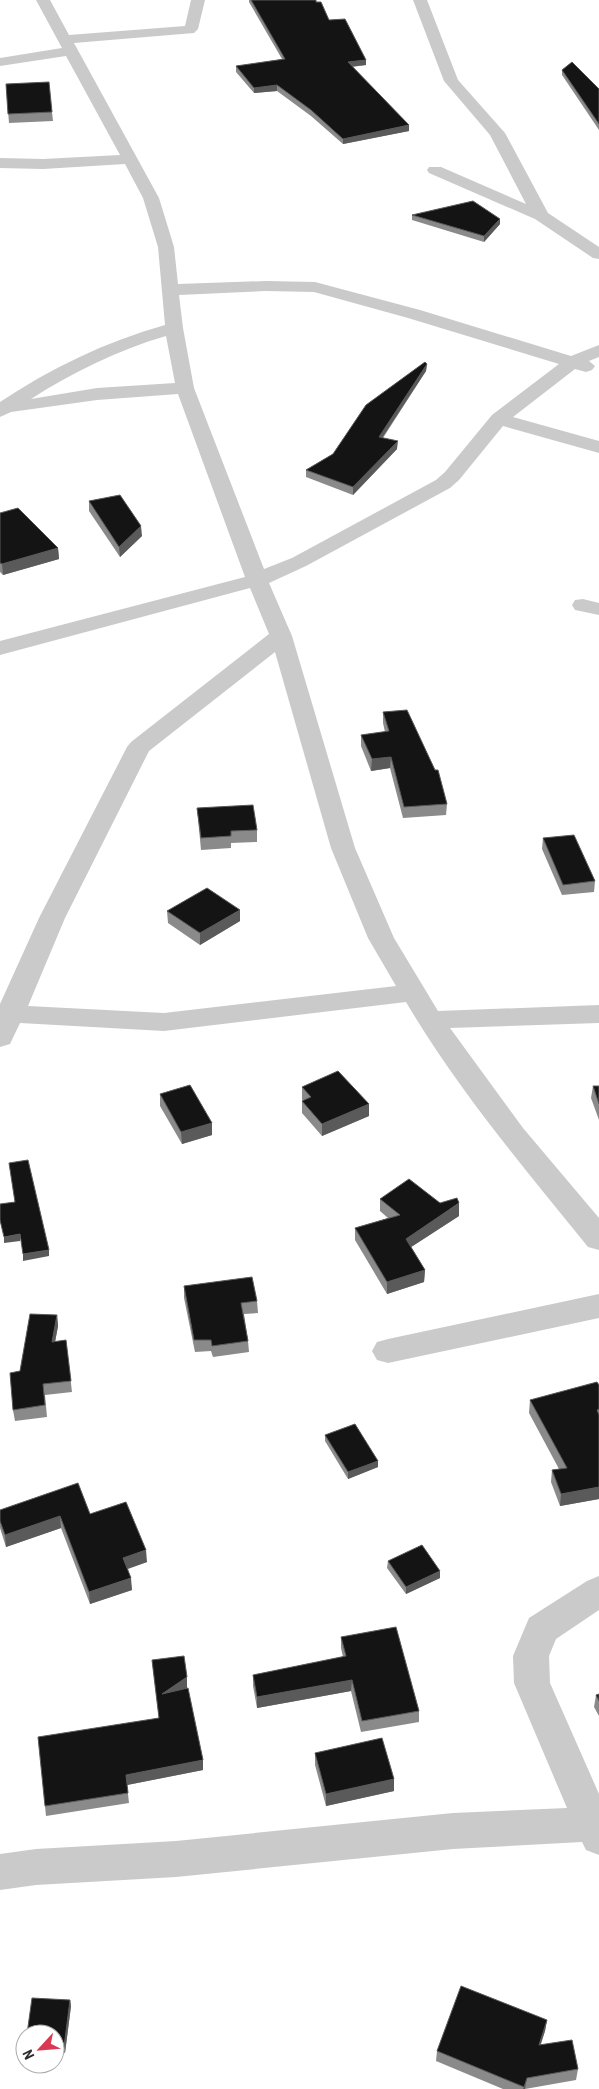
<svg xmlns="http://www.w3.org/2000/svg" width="599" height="2089" font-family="'Roboto Condensed',sans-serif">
	<rect width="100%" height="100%" fill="#fff"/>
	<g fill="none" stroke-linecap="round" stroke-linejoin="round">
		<!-- minor -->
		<path fill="#cacaca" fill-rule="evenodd" d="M 36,0 L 50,0 L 69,35 L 185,26 L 191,0 L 205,0 L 198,29 L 194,33 L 74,43 L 159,198 L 174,247 L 178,284 L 266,281 L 315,282 L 420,310 L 571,356 L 599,345 L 599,357 L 589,361 L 595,366 L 592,370 L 586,372 L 575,369 L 513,417 L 599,441 L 599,453 L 503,426 L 459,480 L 450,488 L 306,566 L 269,583 L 292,636 L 355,848 L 394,938 L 438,1011 L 599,1005 L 599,1023 L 450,1028 L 523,1128 L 599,1218 L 599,1250 L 588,1247 C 524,1168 458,1090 406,1002 L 164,1031 L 20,1023 L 10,1044 L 0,1047 L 0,1004 L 39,918 L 127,747 L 131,742 L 269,634 L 250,588 L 0,655 L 0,641 L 245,577 L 178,394 L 97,400 L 11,412 L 0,417 L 0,402 C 51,368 105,342 165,325 L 158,247 L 143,198 L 125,164 L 43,169 L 0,168 L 0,158 L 43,159 L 120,155 L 66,56 L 0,66 L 0,58 L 62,48 ZM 266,291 L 314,292 L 408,318 L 559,364 L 492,415 L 445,472 L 436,480 L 292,558 L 264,569 L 194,388 L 183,328 L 179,295 ZM 166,336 L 175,383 L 97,388 L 31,399 C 73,372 118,350 166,336 ZM 275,652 L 331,848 L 368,938 L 396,986 L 164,1013 L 28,1006 L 65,918 L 149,751 Z
			M 413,0 L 427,0 L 458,80 L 505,133 L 548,213 L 599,247 L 599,259 L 593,258 L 535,219 L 429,173 L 427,170 L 429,167 L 441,167 L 526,204 L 490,135 L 444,81 Z
			M 583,599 L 599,603 L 599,615 L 575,610 L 572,605 L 575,600 Z
			M 599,1294 L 599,1318 L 388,1363 L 377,1360 L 372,1351 L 377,1342 L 388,1339 Z
			M 599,1576 L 599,1610 L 556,1639 L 549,1656 L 550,1683 L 599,1794 L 599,1855 L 586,1850 L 582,1842 L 453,1849 L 176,1877 L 36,1885 L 0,1890 L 0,1854 L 36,1849 L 176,1841 L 453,1813 L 567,1808 L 514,1683 L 513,1656 L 529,1618 L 587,1581 Z"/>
	</g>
	<!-- wall -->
	<path fill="#8a8a8a" d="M 249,0 L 316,0 L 316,2 L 329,20 L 366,60 L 366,65 L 352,67 L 409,131 L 343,144 L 311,116 L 277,91 L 254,93 L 236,72 L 236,66 L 282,59 L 249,2 Z
		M 562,70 L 599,89 L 599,130 L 562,75 Z
		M 6,84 L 52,112 L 53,121 L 9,123 Z
		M 412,215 L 500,224 L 484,242 L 412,220 Z
		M 427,364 L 426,371 L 383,438 L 397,449 L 353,495 L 306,477 L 306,470 L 333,454 Z
		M 89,501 L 142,536 L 120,557 L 89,511 Z
		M 0,513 L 58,548 L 59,559 L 3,575 L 0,572 Z
		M 383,712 L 447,804 L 446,815 L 403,818 L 390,768 L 371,771 L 361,746 L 361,735 L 385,732 L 383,723 Z
		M 197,808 L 257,830 L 257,842 L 231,843 L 231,848 L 201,850 Z
		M 543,838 L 595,881 L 594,892 L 562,895 L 542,849 Z
		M 167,911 L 240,921 L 200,945 L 168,923 Z
		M 593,1086 L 599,1086 L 599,1120 L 591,1098 Z
		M 302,1087 L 369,1104 L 369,1116 L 322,1136 L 302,1113 L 302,1101 L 303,1101 L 302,1099 Z
		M 160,1094 L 212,1123 L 212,1135 L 182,1144 L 160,1106 Z
		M 380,1199 L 440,1203 L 459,1216 L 411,1247 L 425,1270 L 424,1282 L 387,1294 L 355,1240 L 355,1228 L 388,1218 L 380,1211 Z
		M 184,1286 L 257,1301 L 258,1313 L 244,1314 L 248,1341 L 249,1352 L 213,1357 L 211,1351 L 195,1352 L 184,1298 Z
		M 57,1315 L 58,1326 L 55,1342 L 66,1340 L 72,1392 L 45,1395 L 47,1417 L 15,1421 L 13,1410 L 20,1371 Z
		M 599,1385 L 599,1499 L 560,1506 L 551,1482 L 552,1470 L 559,1469 L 529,1413 L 530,1400 Z
		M 325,1435 L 378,1467 L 348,1479 L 325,1441 Z
		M 0,1510 L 90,1514 L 147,1562 L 128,1569 L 132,1590 L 90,1604 L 61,1528 L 6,1547 L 0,1528 Z
		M 388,1561 L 440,1578 L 406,1594 L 387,1568 Z
		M 341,1637 L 419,1711 L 419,1722 L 361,1732 L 351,1691 L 257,1708 L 253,1686 L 253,1675 L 343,1657 L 341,1648 Z
		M 152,1660 L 187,1677 L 187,1688 L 185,1689 L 203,1760 L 203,1770 L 127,1785 L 129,1803 L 46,1816 L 45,1806 L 159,1718 Z
		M 599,1694 L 599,1716 L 594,1707 L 596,1695 Z
		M 315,1753 L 394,1779 L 394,1791 L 326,1806 L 315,1765 Z
		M 70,2000 L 71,2006 L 65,2053 L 55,2053 L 55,2034 Z
		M 547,2020 L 545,2031 L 541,2044 L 578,2069 L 576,2080 L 525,2089 L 503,2089 L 436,2061 L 437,2051 Z"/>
	<!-- shaded-wall -->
	<path fill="#5a5a5a" d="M 366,60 L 366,65 L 347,67 L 348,62 Z
		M 277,85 L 277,91 L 254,93 L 254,88 Z
		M 409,125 L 409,131 L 343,144 L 343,139 Z
		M 500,219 L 500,224 L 484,242 L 484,236 Z
		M 427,364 L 426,371 L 378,444 L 379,437 Z
		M 398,441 L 397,449 L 353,495 L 353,487 Z
		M 141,526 L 142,536 L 120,557 L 119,547 Z
		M 58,548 L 59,559 L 3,575 L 2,564 Z
		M 391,757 L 390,768 L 371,771 L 372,759 Z
		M 240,910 L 240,921 L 200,945 L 200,933 Z
		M 369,1104 L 369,1116 L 322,1136 L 322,1124 Z
		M 212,1123 L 212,1135 L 182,1144 L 181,1132 Z
		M 459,1203 L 459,1216 L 405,1251 L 406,1239 Z
		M 20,1234 L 20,1241 L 4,1243 L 4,1237 Z
		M 49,1250 L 49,1256 L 23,1261 L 23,1254 Z
		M 425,1270 L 424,1282 L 387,1294 L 387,1282 Z
		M 57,1315 L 58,1326 L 53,1353 L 52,1342 Z
		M 378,1461 L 378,1467 L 348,1479 L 348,1472 Z
		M 599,1487 L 599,1499 L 560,1506 L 561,1494 Z
		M 60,1516 L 61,1528 L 6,1547 L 5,1535 Z
		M 146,1550 L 147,1562 L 124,1570 L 123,1558 Z
		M 440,1571 L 440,1578 L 406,1594 L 406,1587 Z
		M 131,1578 L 132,1590 L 90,1604 L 89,1592 Z
		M 187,1677 L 187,1688 L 163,1704 L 162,1694 Z
		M 352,1680 L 351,1691 L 257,1708 L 257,1697 Z
		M 203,1760 L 203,1770 L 127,1785 L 126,1775 Z
		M 394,1779 L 394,1791 L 326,1806 L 326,1794 Z
		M 70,2000 L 71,2006 L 65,2053 L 64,2047 Z
		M 547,2020 L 545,2031 L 537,2055 L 539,2045 Z
		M 527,2078 L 525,2089 L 523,2089 L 524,2087 Z"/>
	<!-- building -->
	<path fill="#141414" stroke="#5a5a5a" d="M 251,0 L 316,0 L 316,2 L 321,2 L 329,20 L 345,19 L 366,60 L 348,62 L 409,125 L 343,139 L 311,110 L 277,85 L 254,88 L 236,66 L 285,59 Z
		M 572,62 L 599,89 L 599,124 L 562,70 Z
		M 49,82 L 52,112 L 8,114 L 6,84 Z
		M 473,201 L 500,219 L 484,236 L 412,215 Z
		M 425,362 L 427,364 L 379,437 L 398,441 L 353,487 L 306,470 L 333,454 L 366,405 Z
		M 120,495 L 141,526 L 119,547 L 89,501 Z
		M 18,508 L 58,548 L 2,564 L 0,563 L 0,513 Z
		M 407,710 L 435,770 L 438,770 L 447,804 L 404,807 L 391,757 L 372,759 L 361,735 L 389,731 L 383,712 Z
		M 253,805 L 257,830 L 231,831 L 231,836 L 201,838 L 197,808 Z
		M 574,835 L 595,881 L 563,885 L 543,838 Z
		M 207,888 L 240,910 L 200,933 L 167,911 Z
		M 338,1071 L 369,1104 L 322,1124 L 302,1101 L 311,1097 L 302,1087 Z
		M 190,1085 L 212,1123 L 181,1132 L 160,1094 Z
		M 593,1086 L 599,1086 L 599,1104 Z
		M 28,1160 L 49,1250 L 23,1254 L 20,1234 L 4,1237 L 0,1220 L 0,1204 L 15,1202 L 9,1163 Z
		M 409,1179 L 440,1203 L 457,1198 L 459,1203 L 406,1239 L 425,1270 L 387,1282 L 355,1228 L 400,1215 L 380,1199 Z
		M 252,1277 L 257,1301 L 241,1303 L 248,1341 L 212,1346 L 211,1340 L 194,1340 L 184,1286 Z
		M 30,1314 L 57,1315 L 52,1342 L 66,1340 L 71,1381 L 43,1384 L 45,1405 L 13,1410 L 10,1373 L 20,1371 Z
		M 597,1382 L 599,1385 L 599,1409 L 597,1410 L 599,1415 L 599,1487 L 561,1494 L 552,1470 L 567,1468 L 530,1400 Z
		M 355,1424 L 378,1461 L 348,1472 L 325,1435 Z
		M 78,1483 L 90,1514 L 126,1502 L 146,1550 L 123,1558 L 131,1578 L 89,1592 L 60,1516 L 5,1535 L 0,1521 L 0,1510 Z
		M 422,1545 L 440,1571 L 406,1587 L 388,1561 Z
		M 396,1627 L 419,1711 L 362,1721 L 352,1680 L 257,1697 L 253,1675 L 346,1656 L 341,1637 Z
		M 184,1656 L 187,1677 L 162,1694 L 188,1688 L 203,1760 L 126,1775 L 128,1793 L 45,1806 L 38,1737 L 159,1718 L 152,1660 Z
		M 599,1694 L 599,1701 L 596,1695 Z
		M 382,1738 L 394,1779 L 326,1794 L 315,1753 Z
		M 461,1986 L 547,2020 L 539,2045 L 572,2040 L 578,2069 L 527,2078 L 524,2087 L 437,2051 Z
		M 32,1998 L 70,2000 L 64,2047 L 55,2047 L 55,2034 L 27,2034 Z"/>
	<!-- north arrow -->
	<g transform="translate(40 2049) rotate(244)"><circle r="24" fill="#ffffff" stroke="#ababab"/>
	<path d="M0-4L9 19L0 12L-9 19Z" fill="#d93953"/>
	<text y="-8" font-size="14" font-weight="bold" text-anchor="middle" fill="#2d2d2d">N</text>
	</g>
</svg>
